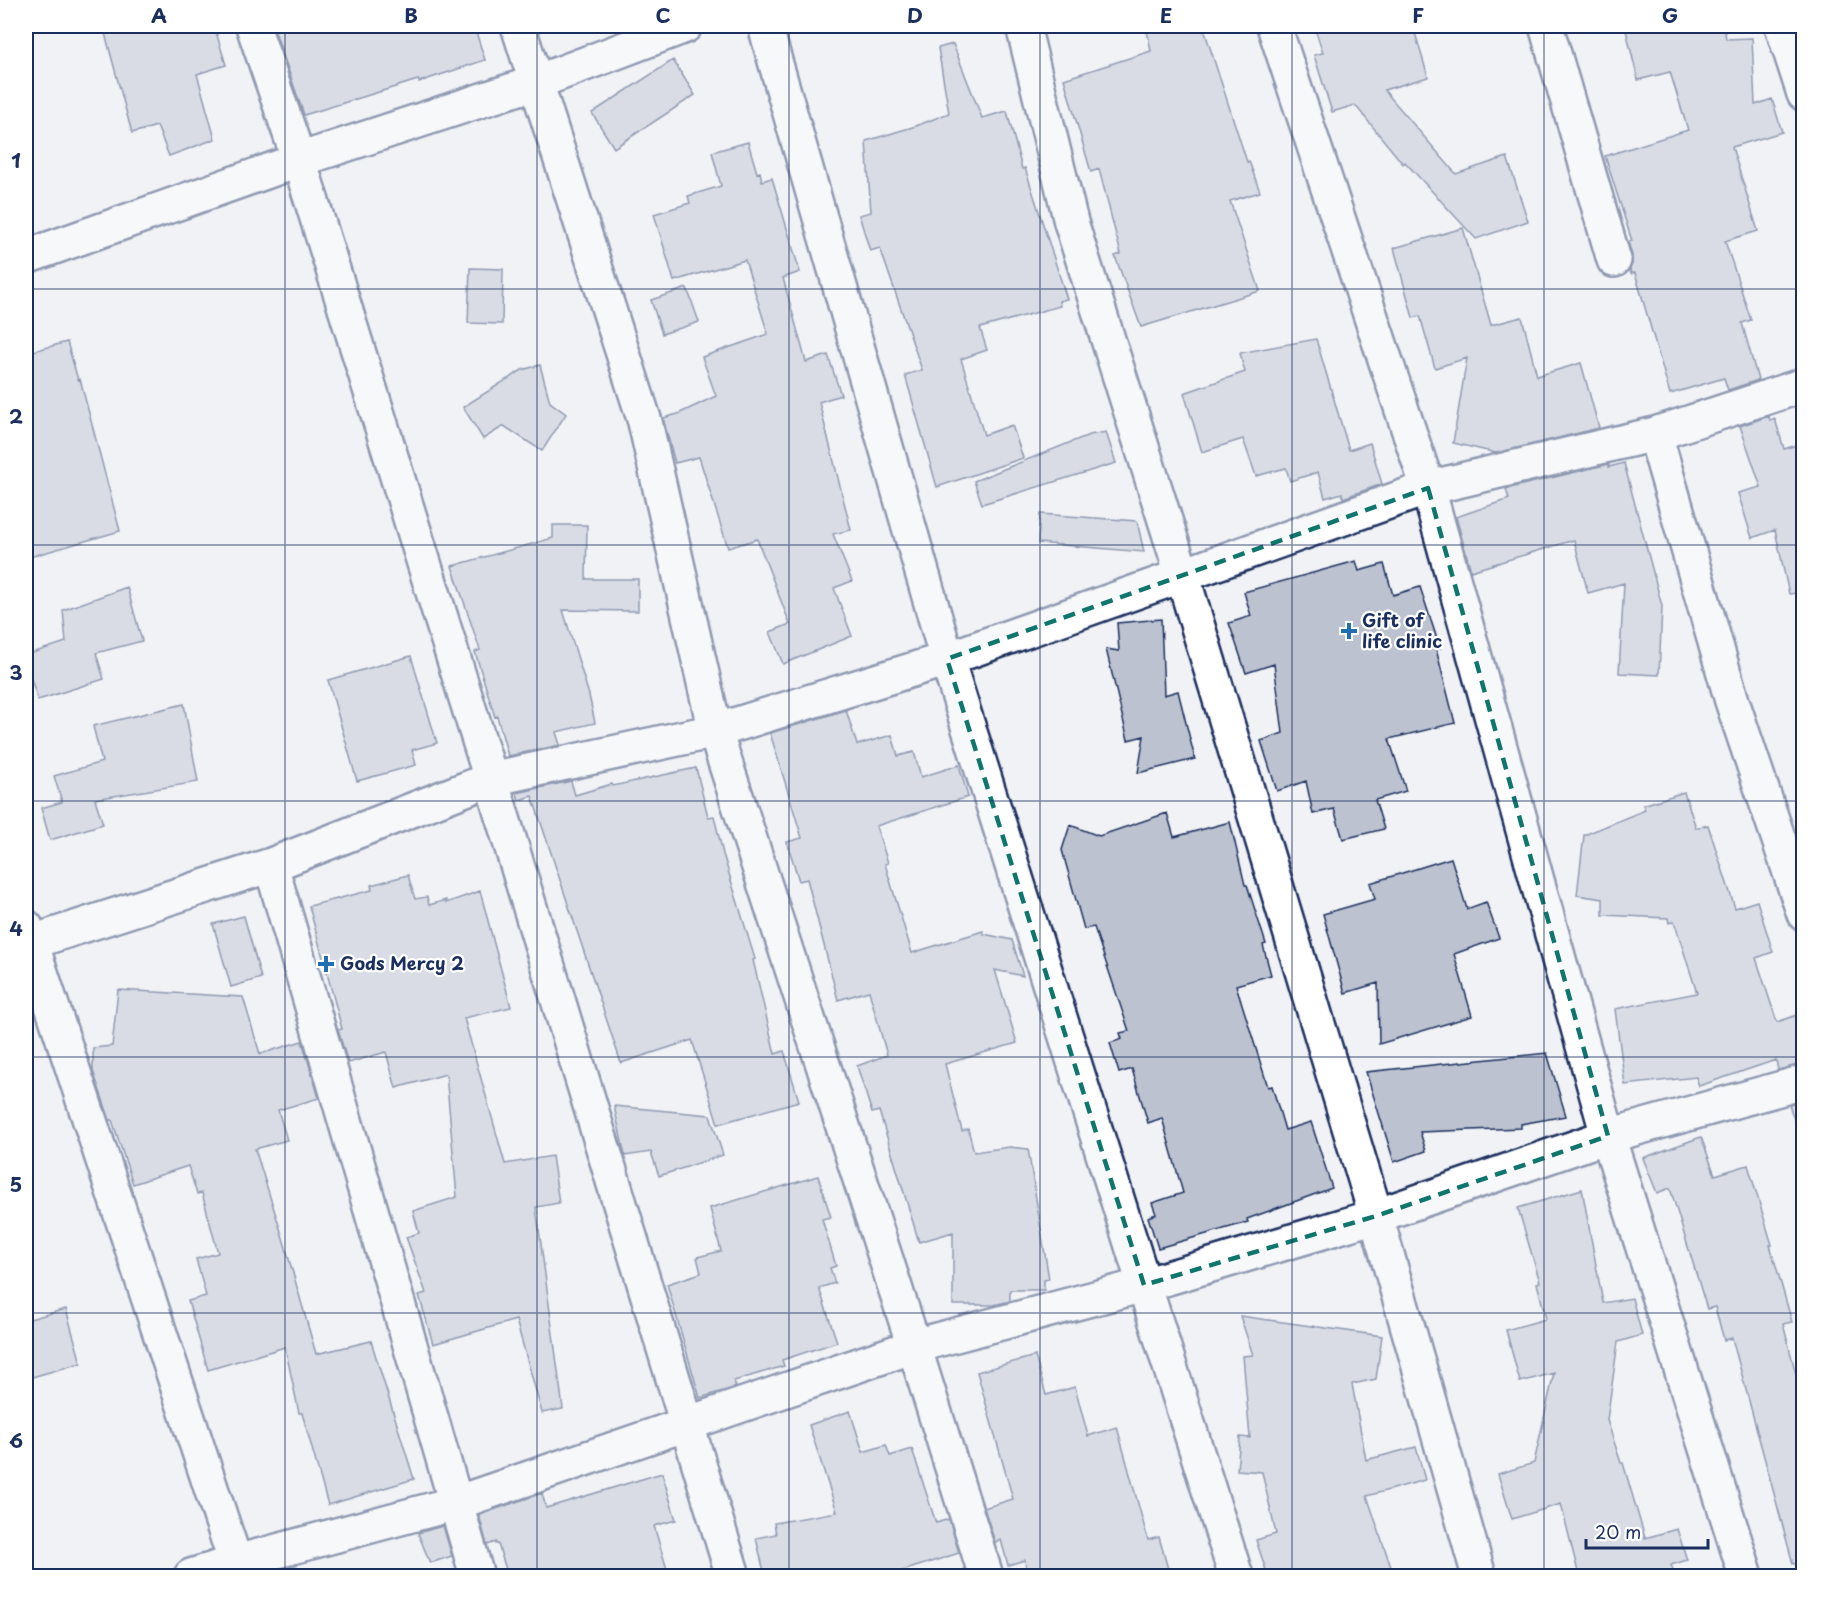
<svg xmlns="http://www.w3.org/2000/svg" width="1829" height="1602" font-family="'Playpen Sans',sans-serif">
	<rect width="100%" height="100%" fill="#f1f2f5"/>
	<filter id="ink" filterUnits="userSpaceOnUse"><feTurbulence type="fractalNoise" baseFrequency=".0167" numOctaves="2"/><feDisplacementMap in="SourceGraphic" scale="12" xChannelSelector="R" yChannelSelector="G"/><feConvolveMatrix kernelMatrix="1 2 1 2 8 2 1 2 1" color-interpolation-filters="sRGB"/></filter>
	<g filter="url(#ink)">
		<!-- building -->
		<path fill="#bcc2d0" stroke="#1b2f5e" stroke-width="1.5" d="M 103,26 L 208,26 L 210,33 L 216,32 L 226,65 L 197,74 L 215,139 L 169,156 L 157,126 L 132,133 Z
			M 273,26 L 474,26 L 485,60 L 419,82 L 418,80 L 304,115 Z
			M 1146,26 L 1203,26 L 1247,162 L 1249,161 L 1260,192 L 1230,201 L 1260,291 L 1141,327 L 1115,256 L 1121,254 L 1099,169 L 1091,172 L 1064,79 L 1151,51 Z
			M 1314,26 L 1413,26 L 1428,77 L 1384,90 L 1456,174 L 1507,157 L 1528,221 L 1476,239 L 1405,162 L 1403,164 L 1355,105 L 1332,112 L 1314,55 L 1323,53 Z
			M 1625,26 L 1724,26 L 1726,39 L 1752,38 L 1755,105 L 1772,99 L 1782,132 L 1732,147 L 1758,231 L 1725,241 L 1751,320 L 1742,323 L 1758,380 L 1728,390 L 1724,378 L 1670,394 L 1635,273 L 1631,274 L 1630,269 L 1632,264 L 1632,255 L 1628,242 L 1632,241 L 1605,156 L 1688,130 L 1670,72 L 1638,80 Z
			M 953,44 L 982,118 L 1007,111 L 1022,169 L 1025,168 L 1067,299 L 1059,301 L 1060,306 L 980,328 L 987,350 L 961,359 L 984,435 L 1012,425 L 1023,458 L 937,487 L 905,375 L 922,370 L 880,248 L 870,251 L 859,215 L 871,212 L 866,141 L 916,126 L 949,113 L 938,48 Z
			M 673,60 L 695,95 L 614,148 L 592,113 Z
			M 748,142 L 757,173 L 760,172 L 762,181 L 772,178 L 800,272 L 783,278 L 806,362 L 828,355 L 841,395 L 819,402 L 851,530 L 833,534 L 852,581 L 834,588 L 852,636 L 783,664 L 770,632 L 790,624 L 757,539 L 728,548 L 699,457 L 675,463 L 663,418 L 678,414 L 716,396 L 702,357 L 768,334 L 745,260 L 674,281 L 654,214 L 690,203 L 688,196 L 721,186 L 712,152 Z
			M 1463,228 L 1491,325 L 1522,317 L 1537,376 L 1581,363 L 1599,428 L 1496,453 L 1453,443 L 1467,358 L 1435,368 L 1420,316 L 1413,318 L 1394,248 Z
			M 470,268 L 503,269 L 502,324 L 468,323 Z
			M 687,288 L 699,322 L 662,334 L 651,300 Z
			M 1316,339 L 1349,450 L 1370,443 L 1382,484 L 1343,498 L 1342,493 L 1325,498 L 1318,472 L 1290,481 L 1286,468 L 1256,476 L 1243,439 L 1202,452 L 1184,393 L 1245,372 L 1240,353 Z
			M 67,342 L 78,380 L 80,379 L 120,531 L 26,558 L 26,353 Z
			M 540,365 L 550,402 L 566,414 L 542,451 L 504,426 L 483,439 L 463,407 L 522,370 Z
			M 1769,416 L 1770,421 L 1775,419 L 1784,449 L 1803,443 L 1803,592 L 1789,594 L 1775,530 L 1752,538 L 1738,493 L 1761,487 L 1740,426 Z
			M 1106,432 L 1116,463 L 982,504 L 974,481 L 1089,435 Z
			M 1624,463 L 1662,606 L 1659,675 L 1619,673 L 1624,583 L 1588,593 L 1574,540 L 1471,571 L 1456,517 L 1509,499 L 1506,489 L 1609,464 L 1609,467 Z
			M 1040,514 L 1137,521 L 1144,552 L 1038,543 Z
			M 553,525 L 587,525 L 586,579 L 638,579 L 638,611 L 563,610 L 589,695 L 595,723 L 556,732 L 560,745 L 508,756 L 497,716 L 495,717 L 475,652 L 480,650 L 452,566 L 553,538 Z
			M 1356,561 L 1359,571 L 1384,564 L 1393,595 L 1420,587 L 1440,648 L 1436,649 L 1455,723 L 1389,739 L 1406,791 L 1375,800 L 1384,829 L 1343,839 L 1334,809 L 1313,814 L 1306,781 L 1277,791 L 1261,741 L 1283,733 L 1274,664 L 1246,673 L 1229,623 L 1251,616 L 1244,592 Z
			M 127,587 L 142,641 L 96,653 L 104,679 L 38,700 L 26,664 L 26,655 L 66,642 L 63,610 Z
			M 1161,619 L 1164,695 L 1178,691 L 1195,759 L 1138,773 L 1144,736 L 1128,740 L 1106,649 L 1119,651 L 1117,623 Z
			M 411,656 L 437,743 L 412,750 L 416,765 L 357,781 L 328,680 Z
			M 184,704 L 198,782 L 95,799 L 103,824 L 50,840 L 41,808 L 62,802 L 54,776 L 102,762 L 93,726 Z
			M 846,710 L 857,745 L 892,735 L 898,756 L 914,752 L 921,777 L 959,765 L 968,797 L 876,826 L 888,863 L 885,864 L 912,953 L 983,931 L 984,934 L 1012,940 L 1023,976 L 995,970 L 1017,1043 L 945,1064 L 962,1131 L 968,1129 L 974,1152 L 1010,1147 L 1028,1149 L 1049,1279 L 1044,1280 L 1044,1290 L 1010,1290 L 1010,1301 L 994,1305 L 953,1305 L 953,1232 L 919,1242 L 879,1111 L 872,1113 L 857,1066 L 887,1055 L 869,991 L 838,1000 L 807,879 L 799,881 L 787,842 L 802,838 L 770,733 Z
			M 696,768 L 708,817 L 714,816 L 723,854 L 755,959 L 753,960 L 775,1054 L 784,1051 L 799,1101 L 718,1124 L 692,1040 L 621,1063 L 532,796 L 519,800 L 517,793 L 571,781 L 575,795 L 612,784 L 613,786 Z
			M 1684,792 L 1696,828 L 1708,825 L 1735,908 L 1757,901 L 1773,952 L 1756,958 L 1777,1022 L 1803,1013 L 1803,1064 L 1778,1070 L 1776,1060 L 1699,1086 L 1696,1077 L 1625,1085 L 1615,1009 L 1697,993 L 1674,921 L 1669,923 L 1668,918 L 1603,915 L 1603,899 L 1577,895 L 1584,835 L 1645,810 L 1643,805 Z
			M 1167,813 L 1174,837 L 1230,822 L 1245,885 L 1247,885 L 1266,944 L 1263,945 L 1271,975 L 1236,985 L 1268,1087 L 1272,1086 L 1285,1130 L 1311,1122 L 1332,1188 L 1247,1219 L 1248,1222 L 1158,1248 L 1148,1217 L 1156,1214 L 1152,1203 L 1183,1193 L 1162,1118 L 1148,1123 L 1132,1069 L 1119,1073 L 1110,1043 L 1122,1039 L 1120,1033 L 1129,1031 L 1094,927 L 1084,929 L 1062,850 L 1070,825 L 1099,836 Z
			M 1451,858 L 1467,909 L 1486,902 L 1499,938 L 1454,954 L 1472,1016 L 1379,1044 L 1378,983 L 1345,993 L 1323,914 L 1375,899 L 1370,883 Z
			M 408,875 L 415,899 L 427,897 L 429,905 L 446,900 L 446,903 L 480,891 L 511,1007 L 464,1018 L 505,1164 L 552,1156 L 559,1203 L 536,1207 L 563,1409 L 542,1413 L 516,1320 L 433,1344 L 419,1295 L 426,1293 L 406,1237 L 419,1233 L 413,1211 L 457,1197 L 446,1074 L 396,1088 L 386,1052 L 348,1063 L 338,1030 L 342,1029 L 309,906 L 372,890 L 371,885 Z
			M 244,916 L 261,978 L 231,987 L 213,924 Z
			M 118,990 L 243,997 L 260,1054 L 302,1041 L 319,1098 L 278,1110 L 287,1140 L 255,1149 L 283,1238 L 316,1354 L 371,1341 L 414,1479 L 328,1505 L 302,1413 L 299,1413 L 285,1347 L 208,1370 L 188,1301 L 206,1296 L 196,1259 L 218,1253 L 202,1193 L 197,1194 L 188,1166 L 133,1184 L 112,1120 L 110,1120 L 93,1071 L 93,1048 L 112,1046 Z
			M 1547,1053 L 1566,1116 L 1521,1124 L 1521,1128 L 1420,1132 L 1426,1151 L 1394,1162 L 1366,1072 Z
			M 1803,1102 L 1803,1124 L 1796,1125 L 1789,1105 Z
			M 614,1106 L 710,1115 L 723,1155 L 659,1176 L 651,1152 L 625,1156 Z
			M 1701,1137 L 1715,1175 L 1748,1165 L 1772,1245 L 1770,1245 L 1792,1322 L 1783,1324 L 1803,1401 L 1803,1563 L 1793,1564 L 1732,1338 L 1724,1340 L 1715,1307 L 1707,1309 L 1670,1188 L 1657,1193 L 1643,1158 Z
			M 818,1176 L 831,1217 L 822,1219 L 836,1266 L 830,1268 L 835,1283 L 819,1288 L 837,1342 L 782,1360 L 784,1366 L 734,1381 L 736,1387 L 700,1398 L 667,1284 L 701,1273 L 697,1257 L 721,1251 L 710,1208 Z
			M 1582,1189 L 1603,1303 L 1632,1298 L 1642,1335 L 1618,1342 L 1607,1420 L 1621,1463 L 1623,1463 L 1645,1538 L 1677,1529 L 1687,1560 L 1671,1565 L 1675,1576 L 1579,1576 L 1561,1504 L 1512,1519 L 1498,1474 L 1534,1463 L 1554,1373 L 1520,1382 L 1506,1330 L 1546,1319 L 1537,1283 L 1540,1282 L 1518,1208 Z
			M 66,1309 L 81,1363 L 32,1377 L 26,1358 L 26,1320 Z
			M 1240,1316 L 1382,1336 L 1376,1379 L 1352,1384 L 1366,1460 L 1416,1447 L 1425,1480 L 1367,1496 L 1394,1576 L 1268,1576 L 1256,1540 L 1276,1534 L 1262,1472 L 1237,1470 L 1240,1437 L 1250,1438 L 1243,1356 L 1253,1355 Z
			M 1035,1356 L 1046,1395 L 1075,1387 L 1088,1436 L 1117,1427 L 1148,1540 L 1159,1537 L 1170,1576 L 1027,1576 L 1025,1560 L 1008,1565 L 1001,1540 L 995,1542 L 984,1508 L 1013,1499 L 977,1372 Z
			M 850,1411 L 863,1452 L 886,1445 L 890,1456 L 912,1449 L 936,1523 L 949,1519 L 959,1553 L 887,1576 L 765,1576 L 756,1538 L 776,1534 L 774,1523 L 837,1512 L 809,1425 Z
			M 662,1473 L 676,1520 L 654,1526 L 669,1576 L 508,1576 L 498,1544 L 496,1544 L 496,1542 L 487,1545 L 479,1515 L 542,1493 L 546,1508 Z
			M 443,1526 L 452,1556 L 430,1563 L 418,1533 Z"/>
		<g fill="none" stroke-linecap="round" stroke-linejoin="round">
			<!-- minor casing -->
			<g stroke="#1b2f5e" stroke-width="38">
				<path id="minor" d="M 253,26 L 299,160 L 491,779 L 733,1576
					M 518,26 L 645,422 L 715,731 L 914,1346 L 986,1576
					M 765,26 L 947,659 L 1236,1576
					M 1023,26 L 1071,222 L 1182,574 L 1376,1216 L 1479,1576
					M 1274,26 L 1428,488 L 1608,1136 L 1746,1576
					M 1546,26 L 1614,260
					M 1782,26 L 1804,94
					M 26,257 L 299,160 L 537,82 L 685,26
					M 1655,434 L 1732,701 L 1804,914
					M 271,865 L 477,1576
					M 26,927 L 240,1576
					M 26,944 L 271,865 L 491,779 L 715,731 L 947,659 L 1428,488 L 1655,434 L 1804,385
					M 191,1576 L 236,1562 L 456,1503 L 914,1346 L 1144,1285 L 1376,1216 L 1608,1136 L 1804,1082"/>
			</g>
			<!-- minor -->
			<use href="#minor" stroke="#fff" stroke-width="33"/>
		</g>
	</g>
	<!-- marked area -->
	<path d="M0 0H1829V1602H0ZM 1428,488 L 1608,1136 L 1376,1216 L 1144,1285 L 947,659 Z" fill="#f1f2f5" fill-opacity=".55" fill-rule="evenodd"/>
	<path fill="none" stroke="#0f766e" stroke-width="4.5" stroke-dasharray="12 8" stroke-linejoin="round" d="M 1428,488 L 1608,1136 L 1376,1216 L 1144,1285 L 947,659 Z"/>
	<!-- grid -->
	<path fill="none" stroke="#1b2f5e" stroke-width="1.5" stroke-opacity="0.55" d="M 285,26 L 285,1576M 537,26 L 537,1576M 789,26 L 789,1576M 1040,26 L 1040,1576M 1292,26 L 1292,1576M 1544,26 L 1544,1576M 26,289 L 1804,289M 26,545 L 1804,545M 26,801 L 1804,801M 26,1057 L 1804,1057M 26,1313 L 1804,1313"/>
	<!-- markers -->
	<g fill="#1f6fb2" stroke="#fff" stroke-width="2">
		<path d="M1346 622h6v6h6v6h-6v6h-6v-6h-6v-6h6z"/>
		<path d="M323 955h6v6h6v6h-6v6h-6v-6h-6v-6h6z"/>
	</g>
	<g text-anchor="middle" stroke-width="4.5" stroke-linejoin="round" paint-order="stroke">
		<!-- poi labels -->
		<g font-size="18" font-weight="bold" fill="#1b2f5e" stroke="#fff" text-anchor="start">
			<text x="1362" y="627">Gift of<tspan x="1362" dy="21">life clinic</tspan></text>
			<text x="340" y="970">Gods Mercy 2</text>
		</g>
	</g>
	<!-- margin -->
	<rect width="1829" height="1602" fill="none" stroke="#fff" stroke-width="66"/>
	<!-- scale -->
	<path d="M1586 1539v9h122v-9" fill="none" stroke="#1b2f5e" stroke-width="3"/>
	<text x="1595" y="1539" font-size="18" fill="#1b2f5e" stroke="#ffffff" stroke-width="4.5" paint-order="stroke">20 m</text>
	<rect x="33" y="33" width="1763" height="1536" fill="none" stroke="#1b2f5e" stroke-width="2"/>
	<g font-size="20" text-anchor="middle" font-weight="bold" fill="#1b2f5e">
		<text x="159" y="23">A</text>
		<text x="411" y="23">B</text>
		<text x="663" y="23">C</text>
		<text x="915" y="23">D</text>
		<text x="1166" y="23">E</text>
		<text x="1418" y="23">F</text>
		<text x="1670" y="23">G</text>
		<text x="16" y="168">1</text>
		<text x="16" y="424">2</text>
		<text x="16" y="680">3</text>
		<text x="16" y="936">4</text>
		<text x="16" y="1192">5</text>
		<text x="16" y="1448">6</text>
	</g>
</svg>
